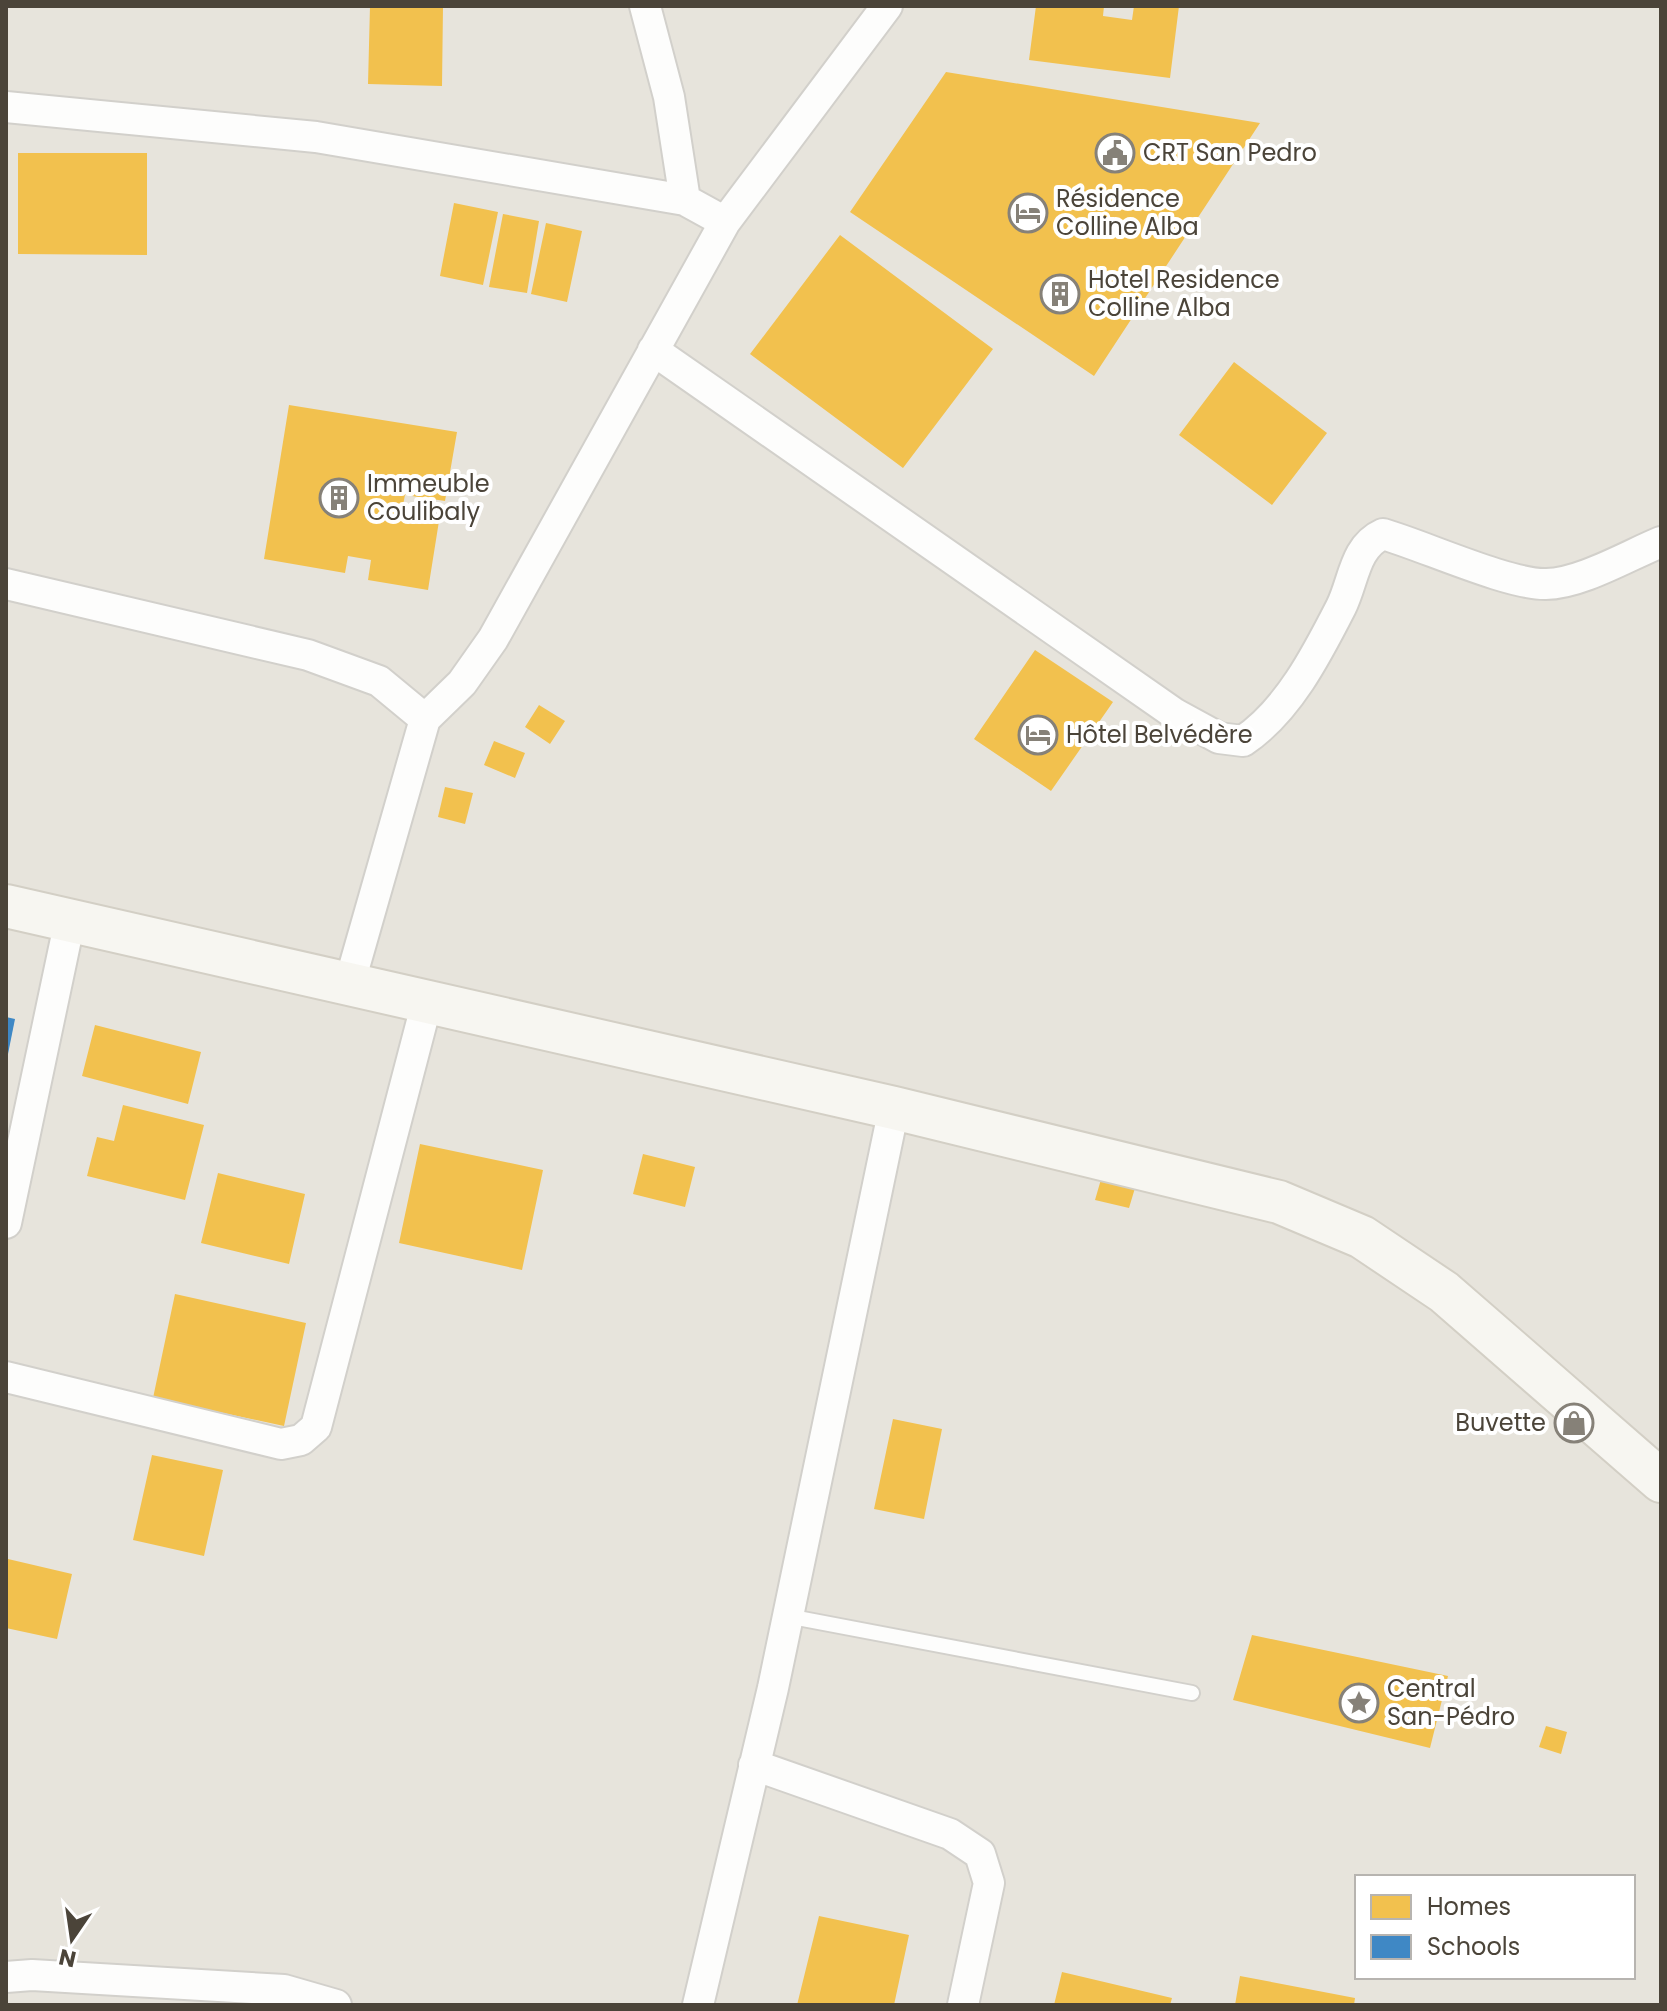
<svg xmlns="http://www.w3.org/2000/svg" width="1667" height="2011" font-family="Poppins,sans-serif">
	<rect width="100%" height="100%" fill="#f4f2ee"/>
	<!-- residential -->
	<path fill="#e7e4dc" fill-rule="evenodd" d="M 6,6 L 1661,6 L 1661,2005 L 6,2005 ZM 1357,1877 L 1633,1877 L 1633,1977 L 1357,1977 Z"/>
	<!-- homes -->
	<path fill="#f2c14e" d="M 370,6 L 443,6 L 442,86 L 368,84 Z
		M 1036,6 L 1104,6 L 1103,16 L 1132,20 L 1134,6 L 1179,6 L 1170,78 L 1029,60 Z
		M 946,72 L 1260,123 L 1094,376 L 850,212 Z
		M 18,153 L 147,153 L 147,255 L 18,254 Z
		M 454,203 L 498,212 L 483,285 L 440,276 Z
		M 503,214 L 539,221 L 527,293 L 489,287 Z
		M 546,223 L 582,231 L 567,302 L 531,294 Z
		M 840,235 L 993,349 L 903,468 L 750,354 Z
		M 1234,362 L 1327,433 L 1272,505 L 1179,435 Z
		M 289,405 L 457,432 L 445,501 L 405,495 L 401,515 L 439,521 L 428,590 L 368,580 L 371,560 L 348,556 L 345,573 L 264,559 Z
		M 1035,650 L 1113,702 L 1051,791 L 974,739 Z
		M 539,705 L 565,721 L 550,744 L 525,727 Z
		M 494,741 L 525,753 L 515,778 L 484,765 Z
		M 445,787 L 473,793 L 465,824 L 438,817 Z
		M 95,1025 L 201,1052 L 188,1104 L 82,1076 Z
		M 123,1105 L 204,1125 L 185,1200 L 87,1176 L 97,1137 L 114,1141 Z
		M 420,1144 L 543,1170 L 522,1270 L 399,1243 Z
		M 643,1154 L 695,1167 L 685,1207 L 633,1194 Z
		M 1104,1169 L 1138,1178 L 1129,1208 L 1095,1200 Z
		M 218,1173 L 305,1194 L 289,1264 L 201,1243 Z
		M 175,1294 L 306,1323 L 284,1426 L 153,1398 Z
		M 893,1419 L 942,1429 L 924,1519 L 874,1509 Z
		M 152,1455 L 223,1470 L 204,1556 L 133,1540 Z
		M 8,1559 L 72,1574 L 57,1639 L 6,1628 Z
		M 1252,1635 L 1448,1676 L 1430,1748 L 1233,1700 Z
		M 1546,1726 L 1567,1732 L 1561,1754 L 1539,1747 Z
		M 819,1916 L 909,1935 L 894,2005 L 797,2005 Z
		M 1062,1972 L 1172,1998 L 1170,2005 L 1054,2005 Z
		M 1240,1976 L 1355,1998 L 1354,2005 L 1235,2005 Z"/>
	<!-- schools -->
	<path fill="#3f88c5" d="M 6,1017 L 15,1019 L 7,1059 L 6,1059 Z"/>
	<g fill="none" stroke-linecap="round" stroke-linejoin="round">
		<!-- lane casing -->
		<g stroke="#d2d0cb" stroke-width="18">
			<path id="lane" d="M 787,1616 L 1192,1693"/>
		</g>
		<!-- street casing -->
		<g stroke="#d2d0cb" stroke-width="34">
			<path id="street" d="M 645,6 L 669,97 L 685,200
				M 6,107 L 316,137 L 685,200 L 725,222
				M 653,350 L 1175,714 L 1219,738 L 1243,741 C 1288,711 1317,654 1341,607 C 1354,581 1354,547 1383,534 C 1424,546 1509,585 1546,584 C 1580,584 1629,555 1661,542
				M 6,584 L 308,655 L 379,681 L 425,719
				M 349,985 L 425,719 L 462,683 L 493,639 L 725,222 L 887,6
				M 6,1223 L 70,920
				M 6,1377 L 281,1444 L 301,1440 L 316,1427 L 427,1002
				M 754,1765 L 950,1834 L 980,1854 L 989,1883 L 963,2005
				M 6,1977 L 32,1975 L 284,1990 L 336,2005
				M 698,2005 L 773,1688 L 894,1108"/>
		</g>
		<!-- secondary casing -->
		<g stroke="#d3cfc5" stroke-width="46">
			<path id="secondary" d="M 6,906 L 894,1108 L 1279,1202 L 1362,1237 L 1444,1292 L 1661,1481"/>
		</g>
		<!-- lane -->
		<use href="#lane" stroke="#fdfdfc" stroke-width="14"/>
		<!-- street -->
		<use href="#street" stroke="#fdfdfc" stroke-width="30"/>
		<!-- secondary -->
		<use href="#secondary" stroke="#f7f6f1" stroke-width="42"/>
	</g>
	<!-- icons -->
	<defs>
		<g id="civic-ring" transform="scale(2)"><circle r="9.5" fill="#fff" stroke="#868178" stroke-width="1.5"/><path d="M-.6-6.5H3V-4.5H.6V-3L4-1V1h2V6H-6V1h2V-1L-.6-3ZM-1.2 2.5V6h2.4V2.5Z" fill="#868178"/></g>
		<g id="hotel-ring" transform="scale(2)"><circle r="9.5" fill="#fff" stroke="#868178" stroke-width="1.5"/><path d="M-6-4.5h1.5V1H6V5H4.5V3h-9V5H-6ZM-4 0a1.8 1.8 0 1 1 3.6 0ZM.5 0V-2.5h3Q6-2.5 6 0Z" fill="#868178"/></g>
		<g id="building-ring" transform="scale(2)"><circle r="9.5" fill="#fff" stroke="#868178" stroke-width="1.5"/><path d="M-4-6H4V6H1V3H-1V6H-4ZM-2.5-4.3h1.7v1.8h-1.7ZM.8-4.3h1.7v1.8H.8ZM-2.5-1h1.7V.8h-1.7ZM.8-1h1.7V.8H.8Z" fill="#868178"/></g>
		<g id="shop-ring" transform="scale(2)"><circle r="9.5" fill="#fff" stroke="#868178" stroke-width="1.5"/><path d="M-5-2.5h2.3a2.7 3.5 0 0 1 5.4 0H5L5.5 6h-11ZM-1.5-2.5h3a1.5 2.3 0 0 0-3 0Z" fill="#868178"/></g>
		<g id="sight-ring" transform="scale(2)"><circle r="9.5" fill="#fff" stroke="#868178" stroke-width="1.5"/><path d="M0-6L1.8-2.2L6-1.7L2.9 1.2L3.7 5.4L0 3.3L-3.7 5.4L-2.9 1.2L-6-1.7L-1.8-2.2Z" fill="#868178"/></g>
	</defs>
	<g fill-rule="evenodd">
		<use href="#civic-ring" x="1115" y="153"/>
		<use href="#hotel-ring" x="1028" y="213"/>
		<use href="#building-ring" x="1060" y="294"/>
		<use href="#building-ring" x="339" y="498"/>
		<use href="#hotel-ring" x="1038" y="735"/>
		<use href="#shop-ring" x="1574" y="1423"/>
		<use href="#sight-ring" x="1359" y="1703"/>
	</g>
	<g text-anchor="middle" stroke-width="8" stroke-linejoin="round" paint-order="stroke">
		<!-- poi labels -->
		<g font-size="24" fill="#4b4439" stroke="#fff" text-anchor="start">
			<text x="1143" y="161">CRT San Pedro</text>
			<text x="1056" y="207">Résidence<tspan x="1056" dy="28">Colline Alba</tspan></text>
			<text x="1088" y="288">Hotel Residence<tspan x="1088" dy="28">Colline Alba</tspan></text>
			<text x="367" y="492">Immeuble<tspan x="367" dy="28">Coulibaly</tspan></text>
			<text x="1066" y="743">Hôtel Belvédère</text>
			<text x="1546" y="1431" text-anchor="end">Buvette</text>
			<text x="1387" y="1697">Central<tspan x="1387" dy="28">San-Pédro</tspan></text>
		</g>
	</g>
	<!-- border -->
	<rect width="1667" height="2011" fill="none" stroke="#4b4439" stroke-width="16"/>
	<!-- legend -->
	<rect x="1355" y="1875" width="280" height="104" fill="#ffffff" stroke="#b7b4b0" stroke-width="2"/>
	<rect x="1371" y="1895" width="40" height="24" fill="#f2c14e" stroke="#b7b4b0" stroke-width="2"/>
	<text x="1427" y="1915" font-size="24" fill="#4b4439">Homes</text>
	<rect x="1371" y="1935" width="40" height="24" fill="#3f88c5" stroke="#b7b4b0" stroke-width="2"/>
	<text x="1427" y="1955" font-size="24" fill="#4b4439">Schools</text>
	<!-- north arrow -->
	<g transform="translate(72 1939) rotate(193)" stroke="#ffffff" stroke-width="6" paint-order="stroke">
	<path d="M0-6L14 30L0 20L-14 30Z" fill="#4b4439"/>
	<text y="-12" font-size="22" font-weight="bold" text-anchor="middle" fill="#4b4439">N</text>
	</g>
</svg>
